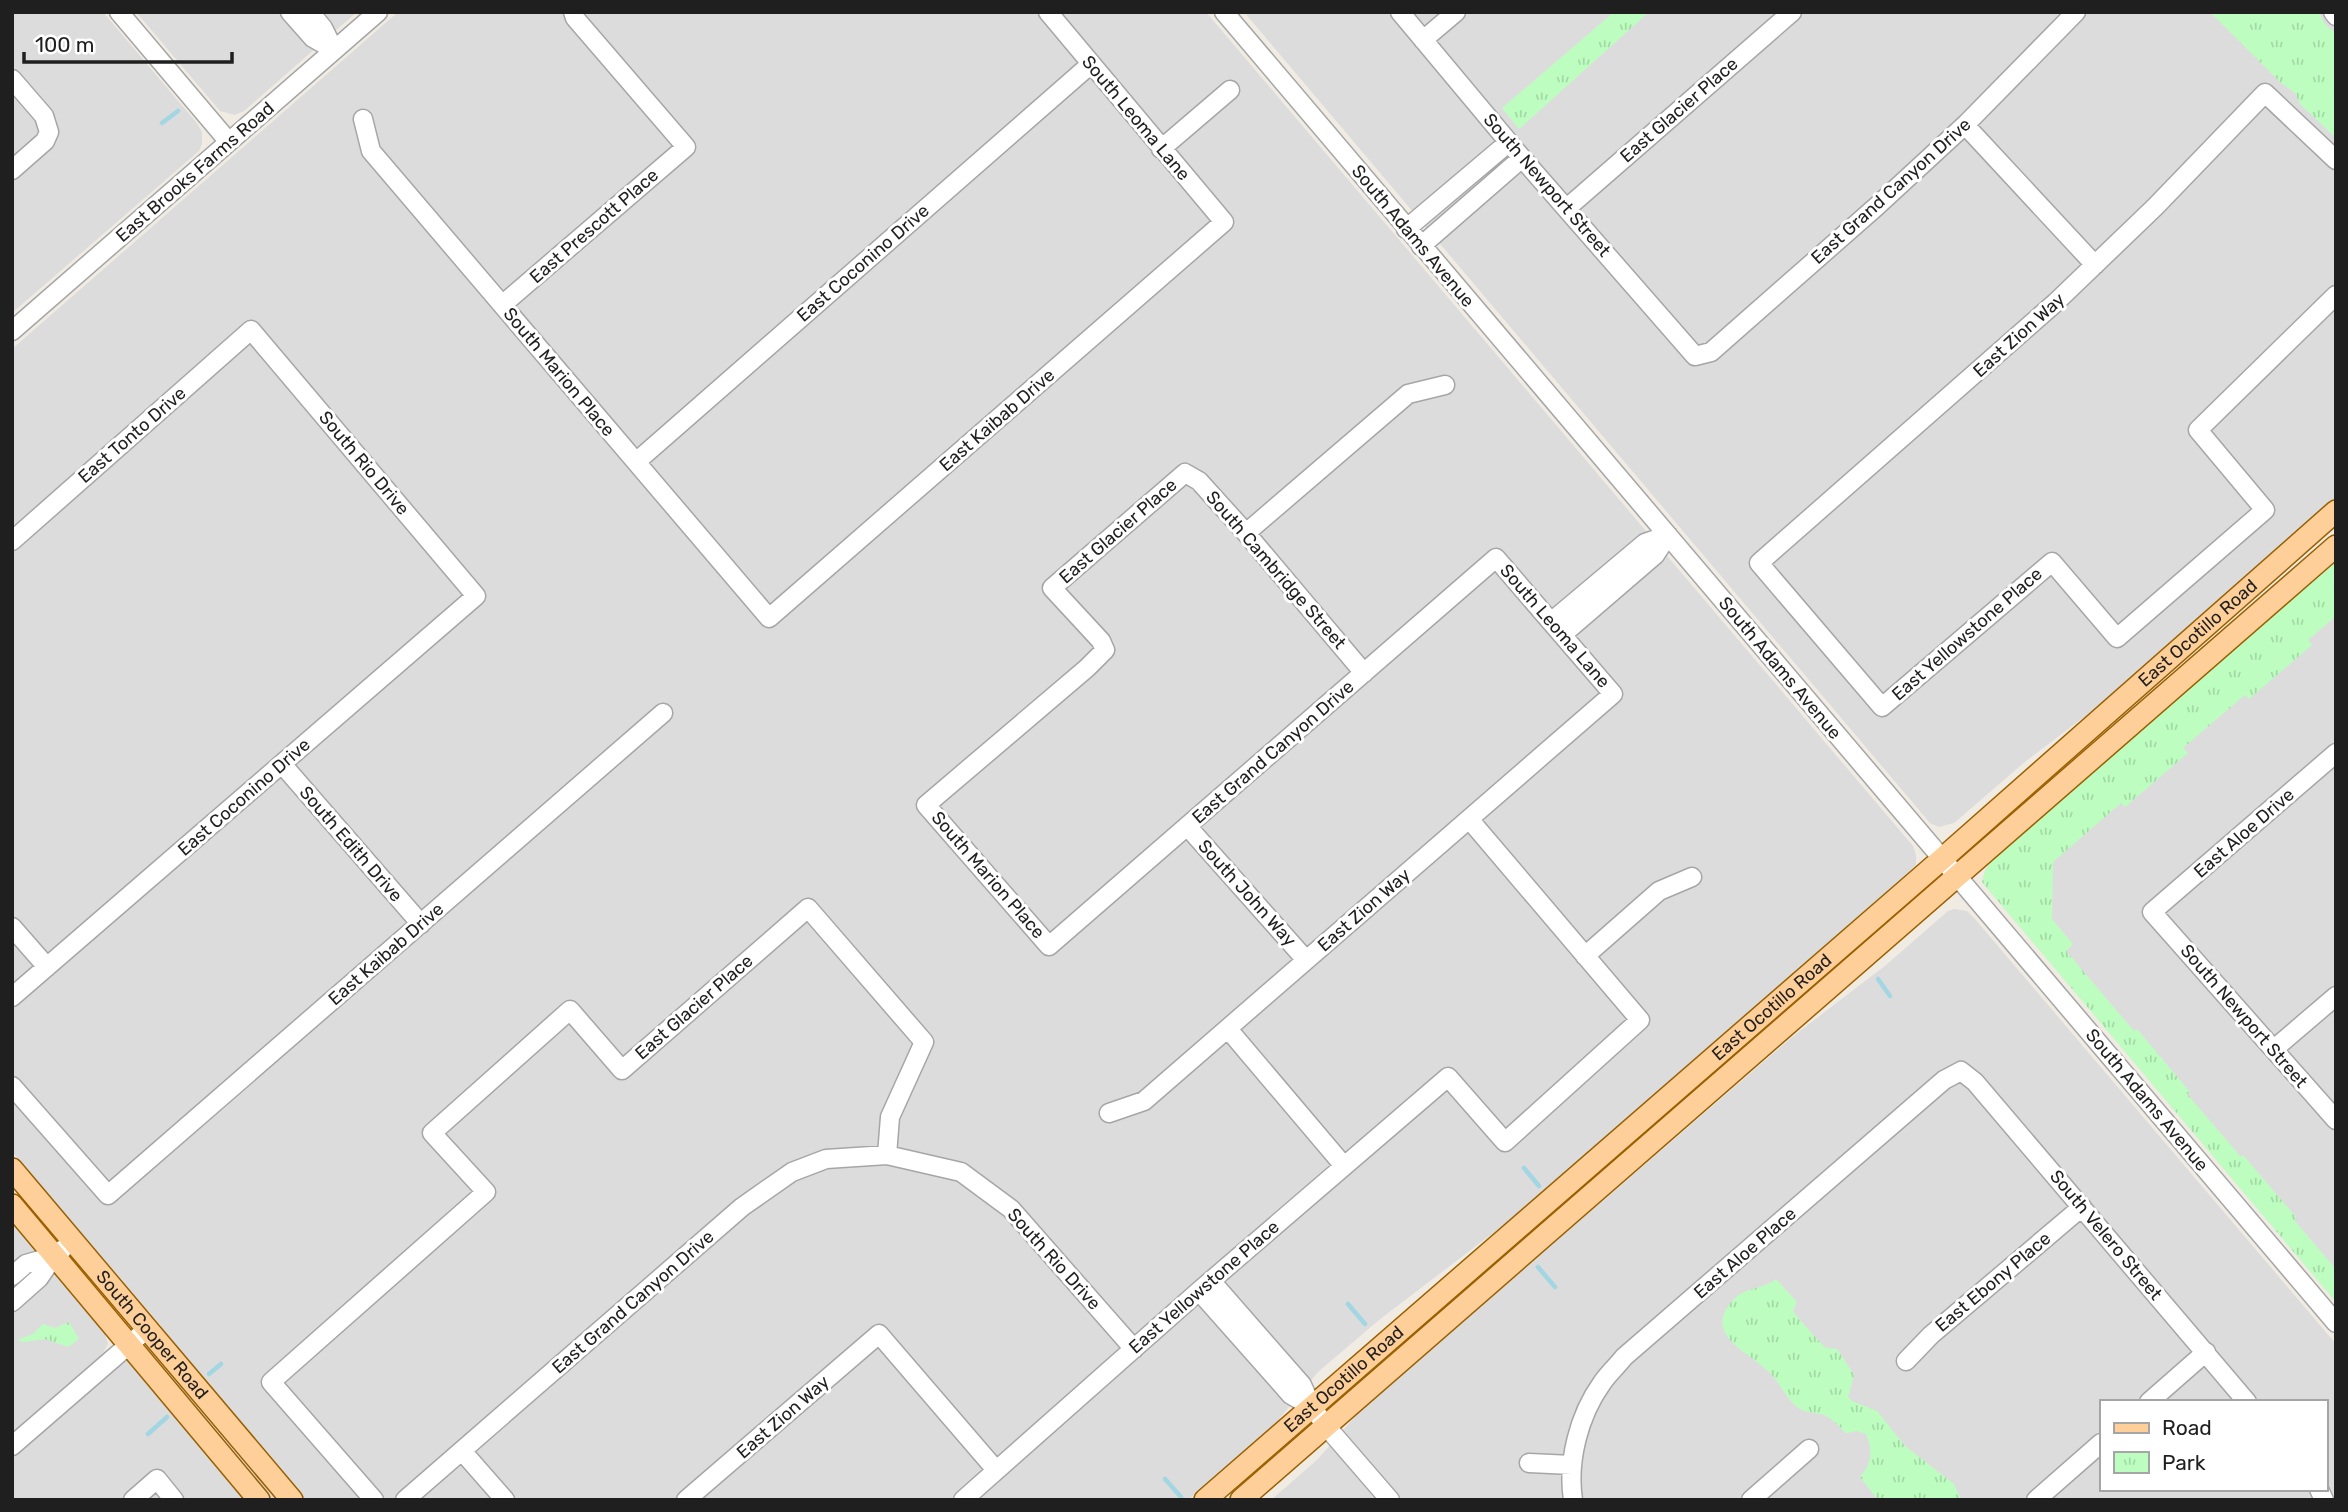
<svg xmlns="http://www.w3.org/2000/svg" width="2348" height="1512" font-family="Rubik,sans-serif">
	<defs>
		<pattern id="park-tufts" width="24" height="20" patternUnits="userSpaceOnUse" patternTransform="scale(1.75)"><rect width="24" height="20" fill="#bdfec0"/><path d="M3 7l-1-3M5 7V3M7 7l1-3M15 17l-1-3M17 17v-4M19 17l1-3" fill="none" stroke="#a2d9a5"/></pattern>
	</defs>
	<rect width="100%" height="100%" fill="#f0ece4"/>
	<!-- residential -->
	<path fill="#dddcdc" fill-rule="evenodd" d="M 12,12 L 103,12 L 196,122 L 202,132 L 202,144 L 199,151 L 12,313 Z
		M 136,12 L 357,12 L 244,111 L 235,115 L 220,111 Z
		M 398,12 L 1206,12 L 1913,846 L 1916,855 L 1916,865 L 1817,955 L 1510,1220 L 1379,1320 L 1318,1372 L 1275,1424 L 1188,1500 L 12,1500 L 12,1456 L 162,1327 L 12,1152 L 12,349 Z
		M 1244,12 L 2336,12 L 2336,500 L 2125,686 L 2026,761 L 1954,823 L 1939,827 L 1930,823 Z
		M 2336,561 L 2336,1302 L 1982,882 L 1985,871 L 1990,863 Z
		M 1954,909 L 1967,911 L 1975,919 L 2336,1344 L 2336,1500 L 1271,1500 L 1318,1459 L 1358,1413 L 1792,1037 L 1886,965 L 1948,911 ZM 2101,1402 L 2325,1402 L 2325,1489 L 2101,1489 Z
		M 12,1221 L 104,1331 L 108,1344 L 102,1355 L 12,1433 Z"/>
	<!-- park -->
	<path fill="url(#park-tufts)" d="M 1614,12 L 1649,12 L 1519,129 L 1502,108 Z
		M 2210,12 L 2319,12 L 2324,23 L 2336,34 L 2336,138 L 2300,104 L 2295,93 L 2281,83 Z
		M 2336,561 L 2336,616 L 2308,640 L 2312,645 L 2249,699 L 2245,695 L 2183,748 L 2188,753 L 2125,807 L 2121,803 L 2053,862 L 2052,919 L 2073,944 L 2066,951 L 2134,1031 L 2137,1029 L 2190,1092 L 2187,1094 L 2241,1157 L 2243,1155 L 2296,1217 L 2294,1220 L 2334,1267 L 2336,1266 L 2336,1302 L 1982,882 L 1985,871 L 1990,863 Z
		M 1776,1279 L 1797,1302 L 1793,1311 C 1795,1315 1822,1345 1825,1347 C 1828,1348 1834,1349 1837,1349 L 1854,1375 L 1848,1397 L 1852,1401 L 1877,1411 L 1905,1446 L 1954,1484 L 1961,1500 L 1878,1500 L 1860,1477 C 1872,1464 1873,1450 1866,1434 L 1857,1431 L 1846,1433 C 1838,1426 1831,1416 1820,1414 C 1813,1412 1807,1413 1800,1409 C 1786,1400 1781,1383 1769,1372 C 1750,1352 1700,1335 1734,1299 C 1746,1287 1764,1289 1776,1279 Z
		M 69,1322 L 79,1339 L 68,1347 L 45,1339 L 24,1342 L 17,1340 L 33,1334 L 43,1324 L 55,1328 Z"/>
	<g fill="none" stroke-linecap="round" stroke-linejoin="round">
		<!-- stream -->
		<path stroke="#a1d6e2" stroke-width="4.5" d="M 162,123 L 178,111
			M 1878,979 L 1890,996
			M 1524,1168 L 1539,1186
			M 1538,1267 L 1555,1287
			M 1348,1304 L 1365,1324
			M 209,1374 L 221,1364
			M 148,1434 L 167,1417
			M 1165,1479 L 1181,1497"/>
		<!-- minor casing -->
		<g stroke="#a6a6a6" stroke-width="21">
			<path id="minor" d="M 119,12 L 229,142
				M 290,12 L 313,38 L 334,50
				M 310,12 L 323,28 L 334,50
				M 1224,12 L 2336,1323
				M 1400,12 L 1522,158 L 1695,356 L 1711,352 L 1877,206 L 1966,124 L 2076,12
				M 2333,12 L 2336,16
				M 1423,40 L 1456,12
				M 12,79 L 44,116 L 49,132 L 45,141 L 12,170
				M 363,119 L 371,151 L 769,618 L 1224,222 L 1048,12
				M 1965,125 L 2095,265
				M 1161,149 L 1230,90
				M 2336,160 L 2265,93 L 2155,207 L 2055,303 L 1759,563 L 1882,707 L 2052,562 L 2117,638 L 2265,510 L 2198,430 L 2336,295
				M 1567,208 L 1792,12
				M 1406,229 L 1509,142
				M 1421,246 L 1522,158
				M 502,305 L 686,147 L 575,18 L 573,12
				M 12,331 L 378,12
				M 636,462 L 1091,64
				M 1246,533 L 1408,394 L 1445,385
				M 12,541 L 251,330 L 476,596 L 12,997
				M 1551,622 L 1645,543 L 1668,535
				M 1562,635 L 1655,555 L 1668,535
				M 2336,753 L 2152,912 L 2336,1120
				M 282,764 L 421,924
				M 1187,826 L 1306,960
				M 12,927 L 47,967
				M 1585,956 L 1659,891 L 1692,877
				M 1228,1029 L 1344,1166
				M 2274,1049 L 2336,996
				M 12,1086 L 108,1195 L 663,713
				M 1109,1113 L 1144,1101 L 1613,694 L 1496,558 L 1049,946 L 926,805 L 1087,668 L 1105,650 L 1101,641 L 1052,588 L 1185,473 L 1199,481 L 1246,533 L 1364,673
				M 12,1276 L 26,1264 L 54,1256
				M 1211,1281 L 1302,1385 L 1312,1407 L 1326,1426 L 1390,1500
				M 1199,1291 L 1291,1395 L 1312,1407
				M 12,1302 L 39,1278 L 54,1256 L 63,1249
				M 1906,1361 L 1931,1335 L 2082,1207
				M 2149,1402 L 2206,1352
				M 12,1446 L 139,1336
				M 462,1451 L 505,1500
				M 1529,1463 L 1572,1465
				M 2319,1489 L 2324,1500
				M 133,1500 L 157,1479 L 174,1500
				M 374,1500 L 271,1382 L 486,1192 L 432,1133 L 570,1010 L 622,1070 L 808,908 L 924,1042 L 890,1117 L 887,1155
				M 405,1500 L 742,1207 L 792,1172 L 826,1159 L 887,1155 L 961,1172 L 1011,1209 L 1134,1349
				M 686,1500 L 879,1334 L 996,1470
				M 963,1500 L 1199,1291 L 1448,1077 L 1505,1142 L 1640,1020 L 1469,819
				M 1573,1500 C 1567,1461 1579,1415 1602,1383 C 1608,1374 1617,1366 1624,1357 L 1944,1080 L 1961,1071 L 1975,1082 L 2247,1402
				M 1751,1500 L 1809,1449
				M 2036,1500 L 2101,1443"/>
		</g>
		<!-- major casing -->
		<g stroke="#996000" stroke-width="24">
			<g id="major">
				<path id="s1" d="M 12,1169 L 292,1500"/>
				<path d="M 12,1205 L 259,1500"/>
				<path id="s2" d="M 1205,1500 L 1942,859 L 2336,511"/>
				<path d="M 1241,1500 L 2336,546"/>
			</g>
		</g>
		<!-- minor -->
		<use href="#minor" stroke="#fff" stroke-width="18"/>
		<!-- major -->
		<use href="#major" stroke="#ffcf9a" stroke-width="21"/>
	</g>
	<g text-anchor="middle" stroke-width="6" stroke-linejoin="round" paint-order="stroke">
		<!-- street labels -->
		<g font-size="18" fill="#1f1f1f" stroke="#fff">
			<text transform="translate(1679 110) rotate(-41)" y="6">East Glacier Place</text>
			<text transform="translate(1136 118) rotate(50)" y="6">South Leoma Lane</text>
			<text transform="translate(195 172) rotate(-41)" y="6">East Brooks Farms Road</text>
			<text transform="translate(1547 185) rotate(49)" y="6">South Newport Street</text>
			<text transform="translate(1891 191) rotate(-42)" y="6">East Grand Canyon Drive</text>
			<text transform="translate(594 226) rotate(-41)" y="6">East Prescott Place</text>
			<text transform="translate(1413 236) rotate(50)" y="6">South Adams Avenue</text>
			<text transform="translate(863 263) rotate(-41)" y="6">East Coconino Drive</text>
			<text transform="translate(2019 335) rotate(-42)" y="6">East Zion Way</text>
			<text transform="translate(559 372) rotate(50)" y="6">South Marion Place</text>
			<text transform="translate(997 420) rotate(-41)" y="6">East Kaibab Drive</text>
			<text transform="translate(132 435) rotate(-41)" y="6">East Tonto Drive</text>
			<text transform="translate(364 463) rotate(50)" y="6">South Rio Drive</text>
			<text transform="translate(1118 531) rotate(-41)" y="6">East Glacier Place</text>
			<text transform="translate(1276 570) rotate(49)" y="6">South Cambridge Street</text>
			<text transform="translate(1555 626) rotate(49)" y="6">South Leoma Lane</text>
			<text dy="6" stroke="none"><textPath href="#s2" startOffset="1318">East Ocotillo Road</textPath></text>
			<text transform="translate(1967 634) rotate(-41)" y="6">East Yellowstone Place</text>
			<text transform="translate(1780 668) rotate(50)" y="6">South Adams Avenue</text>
			<text transform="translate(1273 752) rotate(-41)" y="6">East Grand Canyon Drive</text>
			<text transform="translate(244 797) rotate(-41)" y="6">East Coconino Drive</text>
			<text transform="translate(2244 833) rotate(-41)" y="6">East Aloe Drive</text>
			<text transform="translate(351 844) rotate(49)" y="6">South Edith Drive</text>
			<text transform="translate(988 875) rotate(49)" y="6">South Marion Place</text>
			<text transform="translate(1247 893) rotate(48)" y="6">South John Way</text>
			<text transform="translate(1364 910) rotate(-41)" y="6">East Zion Way</text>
			<text transform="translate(386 954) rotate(-41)" y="6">East Kaibab Drive</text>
			<text transform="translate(694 1007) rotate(-41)" y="6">East Glacier Place</text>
			<text dy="6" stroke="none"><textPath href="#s2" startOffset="751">East Ocotillo Road</textPath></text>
			<text transform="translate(2244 1016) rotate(49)" y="6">South Newport Street</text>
			<text transform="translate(2147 1100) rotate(50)" y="6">South Adams Avenue</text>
			<text transform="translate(2106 1235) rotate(50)" y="6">South Velero Street</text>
			<text transform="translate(1745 1253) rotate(-41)" y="6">East Aloe Place</text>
			<text transform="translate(1054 1259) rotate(48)" y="6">South Rio Drive</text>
			<text transform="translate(1993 1282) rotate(-40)" y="6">East Ebony Place</text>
			<text transform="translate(1204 1287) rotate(-41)" y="6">East Yellowstone Place</text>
			<text transform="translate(633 1302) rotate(-41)" y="6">East Grand Canyon Drive</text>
			<text dy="6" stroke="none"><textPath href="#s1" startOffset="217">South Cooper Road</textPath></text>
			<text dy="6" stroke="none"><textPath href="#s2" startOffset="184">East Ocotillo Road</textPath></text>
			<text transform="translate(783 1417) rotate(-41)" y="6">East Zion Way</text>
		</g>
	</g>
	<!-- border -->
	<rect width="2348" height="1512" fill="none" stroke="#1f1f1f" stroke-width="28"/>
	<!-- legend -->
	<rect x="2100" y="1400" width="228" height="91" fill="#ffffff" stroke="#a5a5a5" stroke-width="2"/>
	<rect x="2114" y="1423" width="35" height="10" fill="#ffcf9a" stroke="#a5a5a5" stroke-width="2"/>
	<text x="2162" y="1435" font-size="21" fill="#1f1f1f">Road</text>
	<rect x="2114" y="1452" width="35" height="21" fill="url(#park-tufts)" stroke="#a5a5a5" stroke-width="2"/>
	<text x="2162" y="1470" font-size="21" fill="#1f1f1f">Park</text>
	<!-- scale -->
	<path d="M24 52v10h208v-10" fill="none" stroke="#1f1f1f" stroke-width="3.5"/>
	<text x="35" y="52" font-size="21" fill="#1f1f1f" stroke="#ffffff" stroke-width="5" paint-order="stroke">100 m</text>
</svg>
